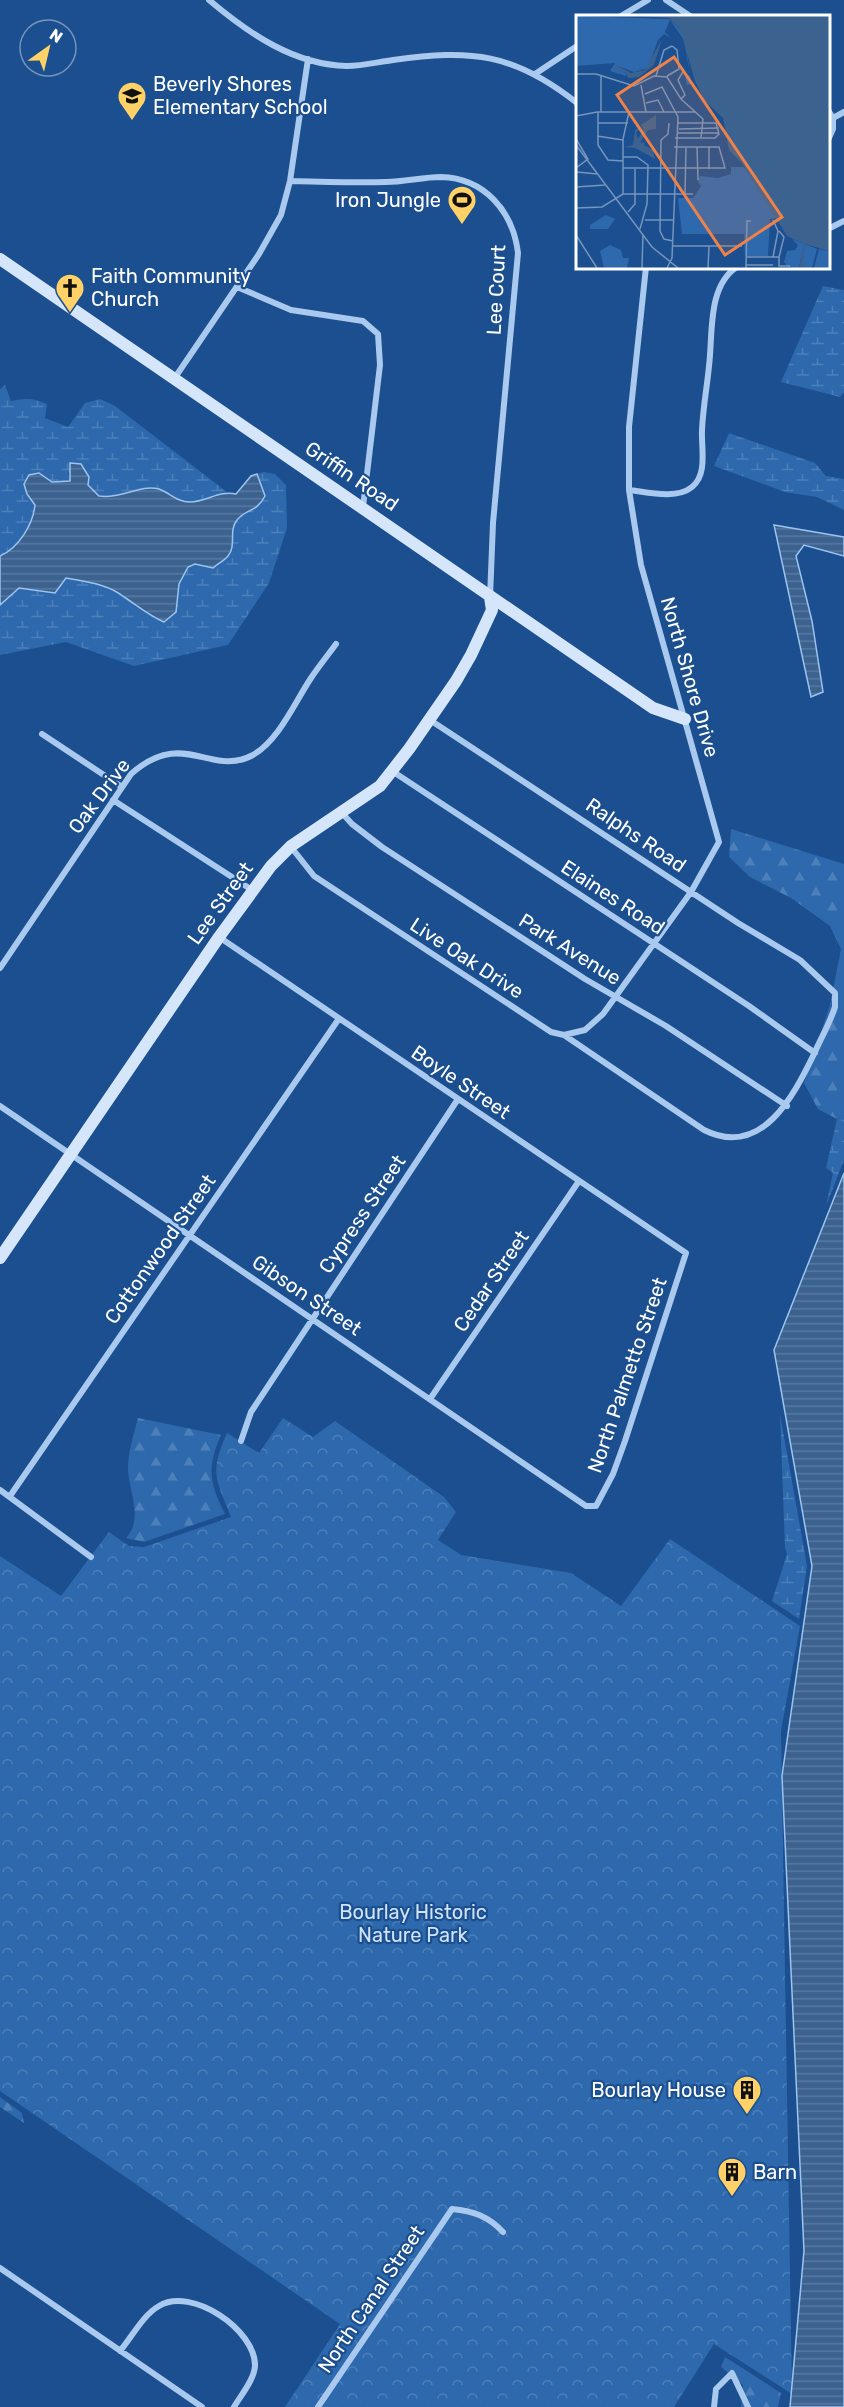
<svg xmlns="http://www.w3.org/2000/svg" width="844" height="2407" font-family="Rubik,sans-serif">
	<defs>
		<pattern id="forest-firs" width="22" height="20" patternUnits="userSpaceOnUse" patternTransform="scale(1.5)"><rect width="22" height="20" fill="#2e69ad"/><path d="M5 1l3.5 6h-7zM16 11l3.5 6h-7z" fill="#4d80b9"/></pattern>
		<pattern id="wetland-marsh" width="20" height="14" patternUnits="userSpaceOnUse" patternTransform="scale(1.5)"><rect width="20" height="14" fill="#2e69ad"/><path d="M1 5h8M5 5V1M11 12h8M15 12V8" fill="none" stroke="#4d80b9"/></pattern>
		<pattern id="park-crowns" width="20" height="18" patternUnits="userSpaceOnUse" patternTransform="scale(1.5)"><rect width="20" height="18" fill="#2e69ad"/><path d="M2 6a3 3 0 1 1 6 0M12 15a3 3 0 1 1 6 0" fill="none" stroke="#4d80b9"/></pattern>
		<pattern id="water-rules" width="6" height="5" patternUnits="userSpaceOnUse" patternTransform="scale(1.5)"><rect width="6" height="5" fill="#3c6290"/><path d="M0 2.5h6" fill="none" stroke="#597aa1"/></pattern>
	</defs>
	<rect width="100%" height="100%" fill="#1b4f8f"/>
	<!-- forest -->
	<path fill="url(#forest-firs)" d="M 731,829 L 844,864 L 844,1115 L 837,1119 L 818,1109 L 804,1083 L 830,1005 L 841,949 L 830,926 L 791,898 L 750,877 L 729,857 Z
		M 138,1418 L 221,1435 C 207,1467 209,1483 225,1514 L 144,1542 L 126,1538 C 145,1517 127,1489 128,1465 C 129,1449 134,1433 138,1418 Z
		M 0,2097 L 22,2113 L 24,2123 L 0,2107 Z
		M 725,2357 L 781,2393 L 778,2407 L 741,2407 L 743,2385 L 721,2367 Z"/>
	<!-- wetland -->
	<path fill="url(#wetland-marsh)" d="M 823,286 L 844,290 L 844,392 L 840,397 L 781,382 Z
		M 5,385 L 11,401 C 25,398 34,398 47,404 L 45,418 L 68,427 L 85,403 L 100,399 L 115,406 L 227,492 C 212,498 195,506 178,500 C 165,495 158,488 144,489 C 127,489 118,499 99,496 L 88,485 L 68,472 L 70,481 L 52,482 L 39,473 L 27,494 L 35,505 C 33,524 19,548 0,556 L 0,389 Z
		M 729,433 L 815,463 L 826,476 L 844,479 L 844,510 L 817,497 L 785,492 L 714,466 Z
		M 263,472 L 275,474 L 286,485 L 287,528 L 269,583 L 228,645 L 134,666 L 66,642 L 0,655 L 0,605 L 19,588 C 39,591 51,595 66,578 L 98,584 L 124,596 L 136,607 L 176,612 L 179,584 L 188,567 L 195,564 L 213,568 C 217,564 224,561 228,556 C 237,545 228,531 237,520 C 247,508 256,513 265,496 L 257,474 Z
		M 844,1115 L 844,1160 L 826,1206 L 833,1173 L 826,1168 L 837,1119 Z
		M 780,1414 L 807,1566 L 799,1619 L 772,1601 L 787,1554 L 785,1548 Z"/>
	<!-- park -->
	<path fill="url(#park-crowns)" d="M 283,1418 L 313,1437 L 335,1421 L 444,1497 L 456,1512 L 438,1540 L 461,1555 L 571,1573 L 621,1606 L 670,1539 L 800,1626 L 781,1731 L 792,2394 L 714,2344 L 674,2407 L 285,2407 L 340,2324 L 0,2091 L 0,1556 L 61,1596 L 109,1532 L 129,1546 L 144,1547 L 231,1517 C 216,1479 209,1473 227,1433 L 259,1453 Z"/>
	<!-- water -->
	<path fill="url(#water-rules)" stroke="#9cc4f0" stroke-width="1.5" d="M 70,463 L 81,464 L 89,477 L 88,485 L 99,496 C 122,499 140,484 159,489 C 170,493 177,502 190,502 C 206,502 220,490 236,494 L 251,476 L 257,474 L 265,496 C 256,513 247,508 237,520 C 228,531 237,545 228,556 C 224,561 217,564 213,568 L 195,564 L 188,567 L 179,584 L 176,612 L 164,622 C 148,615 138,606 124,597 C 108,584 86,582 66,578 L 55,593 L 19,588 L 0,605 L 0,556 C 19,548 33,524 35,505 L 27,494 L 24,484 L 29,475 L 39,473 L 52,482 L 70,481 Z
		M 774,525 L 844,537 L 844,556 L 804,545 L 796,556 L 812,621 L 823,692 L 811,697 Z
		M 844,1173 L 844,2407 L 790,2407 L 804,2251 L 782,1776 L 812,1566 L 774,1350 Z"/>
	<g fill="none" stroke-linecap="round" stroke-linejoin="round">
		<!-- street -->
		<path stroke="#a9c9ee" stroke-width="6" d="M 209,0 C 248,33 294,65 347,66 C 362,66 378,62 393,60 C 471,49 514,53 577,103
			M 666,0 L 690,16
			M 621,16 L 648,0
			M 535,74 L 577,46
			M 828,110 L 833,118
			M 833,118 L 844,112
			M 828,140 L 833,129 L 833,118
			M 290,181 C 322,182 354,183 386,182 C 404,182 423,177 441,177 C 484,178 513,211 518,253 L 493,523 L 490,597
			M 828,229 L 844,221
			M 237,287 L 291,310 L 363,321 L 378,334 L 380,365 L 363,507
			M 174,379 L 259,254 L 281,215 L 290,181 L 308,59
			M 629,490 C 647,492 676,500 692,487 C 708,474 701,448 702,430 C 703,408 707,387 709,366 C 713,335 707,286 737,267
			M 42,734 L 122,787
			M 392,771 L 749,1006 L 815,1053
			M 113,800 L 252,890
			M 342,813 L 352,824 L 382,847 L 585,979 L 666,1026 L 787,1106
			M 291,847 L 314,876 L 551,1032 L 564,1035 L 704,1130 C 762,1159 794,1095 814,1054 C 821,1038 830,1023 835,1007 L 835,993 L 800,960 L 738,923 L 430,720
			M 0,968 L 131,774 C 184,727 210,778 253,755 C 279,740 295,702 311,678 C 319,666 328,655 336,644
			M 564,1035 L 585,1030 L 603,1014 L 691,892 L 719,842 L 641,565 L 629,490 L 629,427 L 646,267
			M 0,1106 L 586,1506 L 596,1506 L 613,1474 L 625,1441 L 686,1253 L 219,937
			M 430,1399 L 579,1181
			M 241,1441 L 251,1412 L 458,1099
			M 0,1490 L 91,1557
			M 10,1496 L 338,1020
			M 0,2268 L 202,2407
			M 120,2351 C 132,2337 143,2315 159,2306 C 191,2286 256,2330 255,2366 C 254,2380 241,2395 234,2407
			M 318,2407 L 452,2209 C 473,2211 488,2216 503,2232
			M 714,2407 L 716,2389 L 732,2373 L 748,2407"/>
		<!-- secondary -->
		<path stroke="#d6e6fa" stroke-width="12" d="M 0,259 L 653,708 L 685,719
			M 0,1258 L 219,937 L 271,866 L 291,846 L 380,786 L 409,749 L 456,681 L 471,655 L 492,610 L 490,597"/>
	</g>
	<!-- icons -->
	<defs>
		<g id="school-pin" transform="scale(1.5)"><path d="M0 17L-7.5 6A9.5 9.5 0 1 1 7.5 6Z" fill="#ffd166" stroke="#1b4f8f"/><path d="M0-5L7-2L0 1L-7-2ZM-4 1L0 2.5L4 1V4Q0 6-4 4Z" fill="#111"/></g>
		<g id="stadium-pin" transform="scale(1.5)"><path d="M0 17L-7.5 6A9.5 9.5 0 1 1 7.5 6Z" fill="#ffd166" stroke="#1b4f8f"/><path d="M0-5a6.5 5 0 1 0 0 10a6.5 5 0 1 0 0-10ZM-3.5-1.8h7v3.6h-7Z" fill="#111"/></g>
		<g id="church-pin" transform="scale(1.5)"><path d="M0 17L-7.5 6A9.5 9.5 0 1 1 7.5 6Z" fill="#ffd166" stroke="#1b4f8f"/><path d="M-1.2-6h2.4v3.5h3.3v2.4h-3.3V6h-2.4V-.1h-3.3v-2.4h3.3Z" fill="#111"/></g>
		<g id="building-pin" transform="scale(1.5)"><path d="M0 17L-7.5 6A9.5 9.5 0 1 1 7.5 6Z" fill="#ffd166" stroke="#1b4f8f"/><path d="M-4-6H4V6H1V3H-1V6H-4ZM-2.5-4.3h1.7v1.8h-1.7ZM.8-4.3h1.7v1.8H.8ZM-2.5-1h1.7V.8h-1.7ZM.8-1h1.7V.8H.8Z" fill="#111"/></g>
	</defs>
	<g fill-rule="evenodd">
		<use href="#school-pin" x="132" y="96"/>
		<use href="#stadium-pin" x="462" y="200"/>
		<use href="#church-pin" x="70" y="288"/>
		<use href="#building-pin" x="747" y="2090"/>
		<use href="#building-pin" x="732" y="2172"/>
	</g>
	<g text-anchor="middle" stroke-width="4.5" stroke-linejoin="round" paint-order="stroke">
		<!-- poi labels -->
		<g font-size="20" fill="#fff" stroke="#1b4f8f" text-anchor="start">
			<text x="153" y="91">Beverly Shores<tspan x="153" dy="23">Elementary School</tspan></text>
			<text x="441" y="207" text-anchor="end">Iron Jungle</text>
			<text x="91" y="283">Faith Community<tspan x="91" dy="23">Church</tspan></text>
			<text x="726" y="2097" text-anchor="end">Bourlay House</text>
			<text x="753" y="2179">Barn</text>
		</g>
		<!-- street labels -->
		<g font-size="20" fill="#fff" stroke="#1b4f8f">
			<text transform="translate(496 290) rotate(-87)" y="7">Lee Court</text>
			<text transform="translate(352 476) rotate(34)" y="7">Griffin Road</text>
			<text transform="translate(690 677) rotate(74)" y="7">North Shore Drive</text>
			<text transform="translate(99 796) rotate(-53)" y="7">Oak Drive</text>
			<text transform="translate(636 835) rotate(34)" y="7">Ralphs Road</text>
			<text transform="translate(613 897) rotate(33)" y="7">Elaines Road</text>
			<text transform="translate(220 903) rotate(-54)" y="7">Lee Street</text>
			<text transform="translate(570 949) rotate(32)" y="7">Park Avenue</text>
			<text transform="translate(467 958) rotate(33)" y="7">Live Oak Drive</text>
			<text transform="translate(461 1082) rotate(34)" y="7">Boyle Street</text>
			<text transform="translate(362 1214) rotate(-56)" y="7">Cypress Street</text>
			<text transform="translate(160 1249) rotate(-55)" y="7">Cottonwood Street</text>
			<text transform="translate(491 1281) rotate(-56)" y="7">Cedar Street</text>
			<text transform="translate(307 1295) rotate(34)" y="7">Gibson Street</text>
			<text transform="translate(627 1375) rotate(-71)" y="7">North Palmetto Street</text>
			<text transform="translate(371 2299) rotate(-56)" y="7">North Canal Street</text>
		</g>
		<!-- park labels -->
		<g font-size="20" fill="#cfe3fa" stroke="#1b4f8f">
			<text x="413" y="1919">Bourlay Historic<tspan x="413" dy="23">Nature Park</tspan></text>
		</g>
	</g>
	<!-- overview -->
	<g transform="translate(576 15)">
		<rect width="254" height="254" fill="#1b4f8f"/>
		<path d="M 0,1 L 93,4 L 104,14 L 110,28 L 115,69 L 111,70 L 109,62 L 114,60 L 108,25 L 94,5 L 89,17 L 95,23 L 88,19 L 82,25 L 72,53 L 58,57 L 42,51 L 38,53 L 50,58 L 50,61 L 34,56 L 39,48 L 0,51 ZM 30,200 L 39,204 L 32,214 L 14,214 L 14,210 ZM 216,224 L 241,234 L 236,253 L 226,253 L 227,233 L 223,253 L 213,253 L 208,247 L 211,236 L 219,235 L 222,230 ZM 34,230 L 45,235 L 47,243 L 53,243 L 51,253 L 28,253 L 24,236 ZM 243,234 L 253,236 L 253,253 L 238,253 Z" fill="#2e69ad"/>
		<path d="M 155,152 L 168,152 L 202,203 L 194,204 L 192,241 L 169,241 L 168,219 L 106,219 L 102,183 L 117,183 L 125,171 L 121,165 L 124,161 L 142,163 L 155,159 Z" fill="#2e69ad"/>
		<path d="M 65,1 L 253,1 L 253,236 L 229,229 L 227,250 L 226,253 L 223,253 L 228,229 L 211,221 L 166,148 L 153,135 L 147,103 L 128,85 L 119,66 L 104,14 L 93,3 ZM 86,24 L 78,50 L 63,62 L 52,63 L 50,58 L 37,53 L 42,51 L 55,58 L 69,55 ZM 80,100 L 80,114 L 72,115 L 64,128 L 69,127 L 68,130 L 77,135 L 79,144 L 59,133 L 47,132 L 57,130 L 59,115 L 64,113 L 60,118 L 62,124 L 67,115 L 65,110 Z" fill="#3c6290"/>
		<path fill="none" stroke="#7695bc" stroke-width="1.5" d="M 0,59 L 20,59 L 58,71 L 78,61 L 91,62 L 105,84 L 127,104 L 125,123M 80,61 L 88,35 L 96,31M 91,61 L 103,54 L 101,35 L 96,31M 65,70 L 70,97M 69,79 L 86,72 L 102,102 L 96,243 L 91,253M 105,84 L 109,80 L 102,65 L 108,55M 70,88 L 82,85 L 88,97M 22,97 L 22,130 L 32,145 L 47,146M 25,97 L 25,61M 0,101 L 21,97 L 119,97M 22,108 L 52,108M 93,108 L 92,119 L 85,125 L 84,216 L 88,224 L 97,226M 103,114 L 143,113M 101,118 L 143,118M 21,121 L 47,125M 99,123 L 139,123 L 143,119 L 140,108 L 102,108M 0,124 L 12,144 L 0,153M 0,130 L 76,232 L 102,253M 121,132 L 122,165M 47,142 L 61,142 L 72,150 L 71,189 L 64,214M 47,153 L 149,153 L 143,132 L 98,132M 133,154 L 133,132M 1,157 L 21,159M 0,172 L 29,170M 47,179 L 47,124 L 53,97M 109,179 L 110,133M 0,193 L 26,192 L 47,179 L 117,179M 52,197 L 59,189 L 59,154M 69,205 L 98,205M 197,205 L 202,216 L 197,242M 203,216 L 208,222 L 203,242M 0,220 L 21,253M 97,231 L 166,231M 170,242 L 203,242M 203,242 L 203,251 L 214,251M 170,250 L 197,250M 66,253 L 67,219M 132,253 L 133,231M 170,253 L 171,206 L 175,206"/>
		<path fill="#ee8249" fill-opacity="0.15" stroke="#ee8249" stroke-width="3" d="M 98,42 L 206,202 L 149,240 L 41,80 Z"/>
		<rect width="254" height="254" fill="none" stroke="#fff" stroke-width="3"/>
	</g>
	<!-- north arrow -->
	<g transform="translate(48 48) rotate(34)"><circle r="28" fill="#1b4f8f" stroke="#7695bc" stroke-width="1.5"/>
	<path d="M0-4.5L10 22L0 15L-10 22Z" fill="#ffd166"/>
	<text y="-9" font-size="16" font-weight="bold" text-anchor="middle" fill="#ffffff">N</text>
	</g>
</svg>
